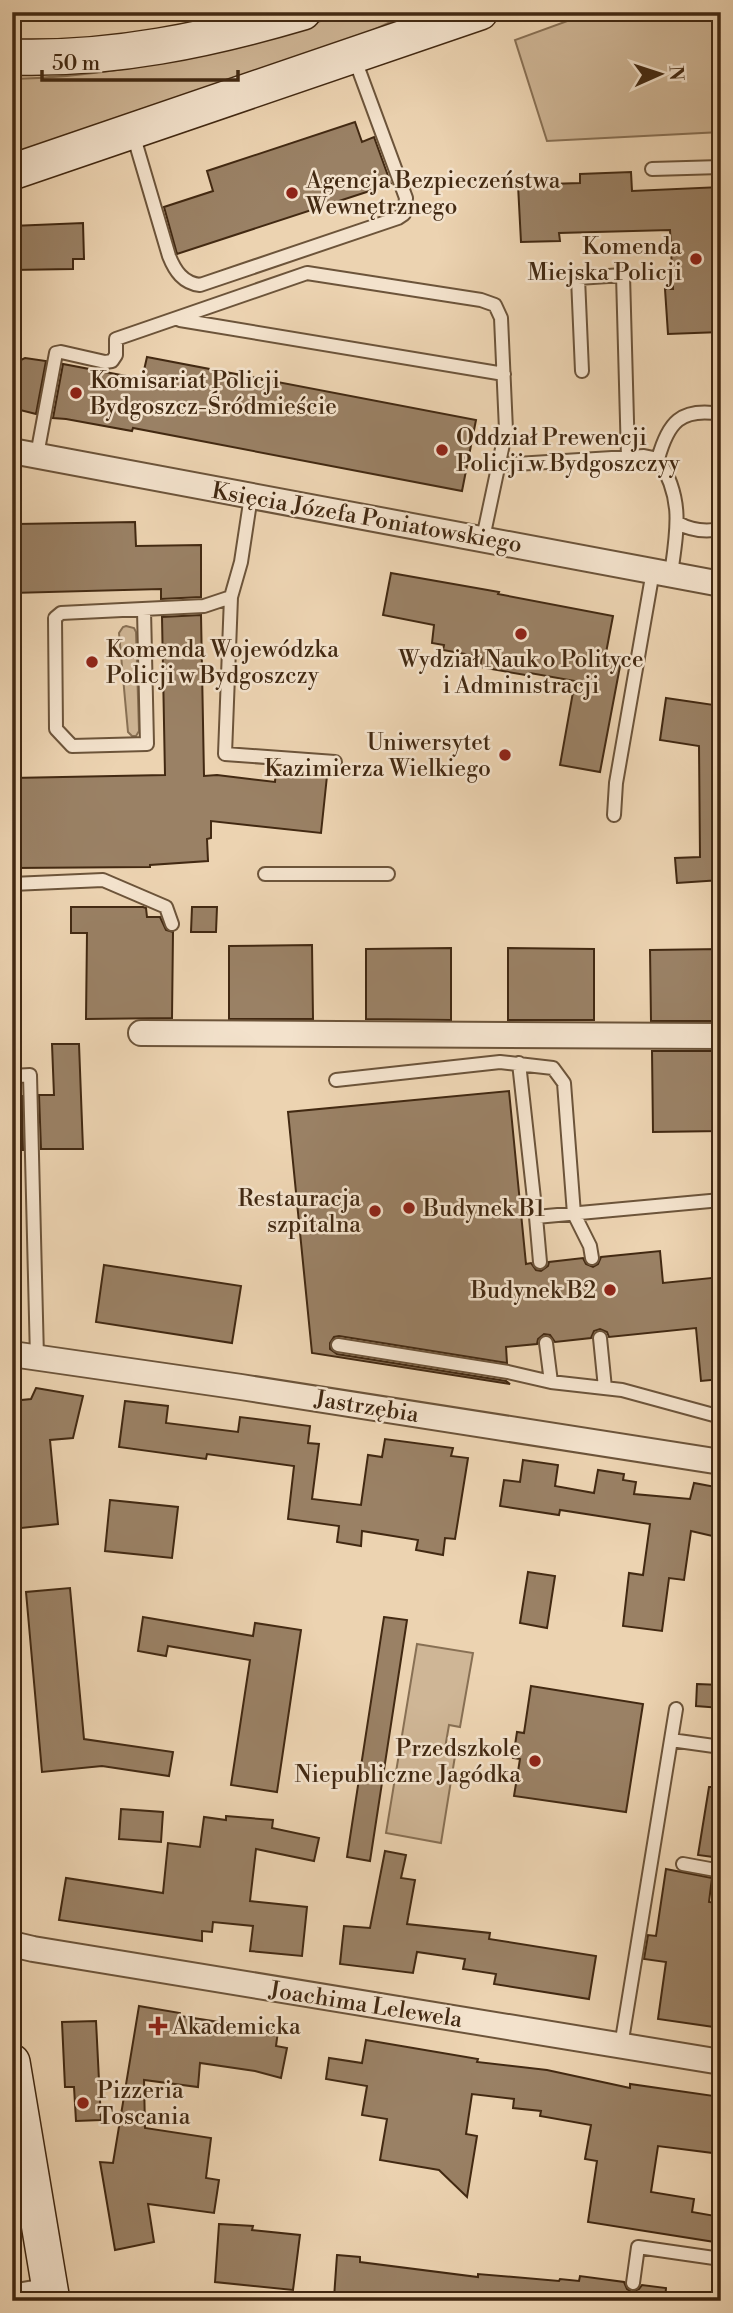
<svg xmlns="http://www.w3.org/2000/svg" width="733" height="2313" font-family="'Libre Bodoni',serif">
	<rect width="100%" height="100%" fill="#ecd3b1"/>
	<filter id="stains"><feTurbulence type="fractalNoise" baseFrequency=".00286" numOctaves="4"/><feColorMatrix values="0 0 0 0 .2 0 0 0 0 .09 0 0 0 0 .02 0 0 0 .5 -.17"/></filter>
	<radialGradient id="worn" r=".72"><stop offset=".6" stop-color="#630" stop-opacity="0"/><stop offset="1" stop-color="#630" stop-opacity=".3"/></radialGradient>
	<!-- green -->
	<path fill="#cfb696" stroke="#887054" stroke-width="2" d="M 347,12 L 412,12 L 365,34 L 12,155 L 12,79 C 127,76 239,50 347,12 Z
		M 592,12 L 721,12 L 721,132 L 547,141 L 515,40 Z
		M 126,626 L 134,628 L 136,632 L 139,731 L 136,736 L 132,736 L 128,732 L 119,633 L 123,627 Z
		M 417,1644 L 473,1653 L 460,1727 L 449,1725 L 444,1754 L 455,1756 L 441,1843 L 386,1833 Z"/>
	<!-- building -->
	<path fill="#9a8165" stroke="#422912" stroke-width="2" d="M 355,122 L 362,142 L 374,137 L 391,184 L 177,254 L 164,207 L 213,191 L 207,171 Z
		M 631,172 L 632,191 L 721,187 L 721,332 L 668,334 L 665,289 L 673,289 L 670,230 L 559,233 L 560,241 L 521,242 L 518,185 L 580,183 L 580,174 Z
		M 83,223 L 84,259 L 73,259 L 73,269 L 12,270 L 12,226 Z
		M 147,357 L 476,420 L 462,491 L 133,428 L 132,431 L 66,419 L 53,418 L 63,364 L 142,379 Z
		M 25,358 L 46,361 L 36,414 L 12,408 L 12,359 L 21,360 Z
		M 135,522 L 136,546 L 201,545 L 201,597 L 161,599 L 161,589 L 12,593 L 12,544 L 17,544 L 17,524 Z
		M 391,573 L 499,592 L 498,594 L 613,616 L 605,658 L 621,661 L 600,772 L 560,765 L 575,681 L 530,673 L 531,676 L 480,667 L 482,657 L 443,650 L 444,645 L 432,643 L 434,625 L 383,615 Z
		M 201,615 L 204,776 L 217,775 L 275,782 L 276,770 L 327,776 L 321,833 L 211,821 L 211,838 L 207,839 L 208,861 L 150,865 L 150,867 L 12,868 L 12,778 L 165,775 L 162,617 Z
		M 666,698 L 721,706 L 721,880 L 677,883 L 675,858 L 700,857 L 699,746 L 660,740 Z
		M 71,907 L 143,907 L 146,908 L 147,917 L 160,917 L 166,930 L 173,932 L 172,1018 L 86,1019 L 87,933 L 71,933 Z
		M 192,907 L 217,907 L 216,932 L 191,932 Z
		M 312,945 L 313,1019 L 229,1019 L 229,946 Z
		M 451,948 L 451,1020 L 366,1019 L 366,949 Z
		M 508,948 L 594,949 L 594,1020 L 508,1020 Z
		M 721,949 L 720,1021 L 651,1021 L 650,950 Z
		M 52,1044 L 79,1044 L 83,1149 L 41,1149 L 39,1095 L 54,1095 Z
		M 652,1051 L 720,1051 L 721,1131 L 653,1132 Z
		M 509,1091 L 526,1264 L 531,1263 L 536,1270 L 541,1271 L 548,1266 L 549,1262 L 583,1258 L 586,1264 L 593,1267 L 598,1264 L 601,1257 L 660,1251 L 663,1283 L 721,1277 L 721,1379 L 701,1381 L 696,1328 L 609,1337 L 607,1332 L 600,1329 L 594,1331 L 591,1338 L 555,1342 L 550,1335 L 544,1334 L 538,1339 L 537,1344 L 506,1347 L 507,1363 L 339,1336 L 334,1337 L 330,1343 L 330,1349 L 337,1354 L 506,1381 L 510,1384 L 312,1353 L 288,1112 Z
		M 12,1096 L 22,1096 L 23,1150 L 12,1150 Z
		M 104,1265 L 241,1286 L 232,1343 L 96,1322 Z
		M 36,1388 L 83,1396 L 73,1438 L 50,1440 L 58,1524 L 12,1529 L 12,1401 L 31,1399 Z
		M 125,1401 L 168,1406 L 166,1423 L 238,1432 L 240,1417 L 310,1426 L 308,1443 L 319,1444 L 312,1499 L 361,1505 L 368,1455 L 382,1457 L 385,1439 L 453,1448 L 451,1456 L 468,1458 L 455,1539 L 445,1538 L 443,1555 L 416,1550 L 418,1540 L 362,1531 L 361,1546 L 337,1542 L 339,1526 L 288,1519 L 294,1466 L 207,1454 L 206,1459 L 119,1447 Z
		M 523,1460 L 558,1465 L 555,1486 L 594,1493 L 598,1470 L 624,1474 L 623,1480 L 636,1482 L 634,1494 L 690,1499 L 694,1483 L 721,1488 L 721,1538 L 691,1531 L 684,1580 L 669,1578 L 662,1631 L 623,1626 L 629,1573 L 643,1575 L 650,1524 L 560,1510 L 559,1515 L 500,1506 L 504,1480 L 520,1482 Z
		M 110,1500 L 178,1507 L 172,1558 L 105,1551 Z
		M 528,1572 L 555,1576 L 547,1628 L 520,1623 Z
		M 70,1588 L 84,1739 L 173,1752 L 169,1776 L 102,1766 L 42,1772 L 26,1592 Z
		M 143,1617 L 253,1636 L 255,1623 L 301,1630 L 277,1792 L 231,1785 L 250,1660 L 168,1646 L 166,1656 L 138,1651 Z
		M 384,1617 L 407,1620 L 370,1861 L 347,1857 Z
		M 697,1684 L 721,1685 L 721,1708 L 696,1706 Z
		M 531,1686 L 643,1704 L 626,1812 L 514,1796 L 520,1759 L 513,1758 L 517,1732 L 524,1733 Z
		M 709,1787 L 721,1787 L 721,1858 L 698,1855 Z
		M 121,1809 L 163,1812 L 161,1842 L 119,1839 Z
		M 226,1816 L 273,1820 L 272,1828 L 319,1838 L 314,1861 L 256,1849 L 250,1901 L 307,1907 L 302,1956 L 250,1951 L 253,1926 L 213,1922 L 212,1932 L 202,1931 L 202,1941 L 59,1920 L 66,1878 L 163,1893 L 168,1843 L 200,1847 L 204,1817 L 226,1820 Z
		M 385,1851 L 406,1855 L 401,1878 L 415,1880 L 407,1924 L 490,1933 L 489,1939 L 596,1956 L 589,1999 L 494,1984 L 496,1974 L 463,1969 L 465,1959 L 417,1952 L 413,1973 L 340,1964 L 344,1926 L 370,1928 Z
		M 666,1869 L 712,1878 L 709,1902 L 721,1904 L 721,2028 L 658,2019 L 666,1962 L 644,1959 L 648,1935 L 656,1936 Z
		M 139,2006 L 180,2013 L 180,2016 L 278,2031 L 276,2046 L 287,2048 L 281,2078 L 255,2071 L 200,2063 L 198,2087 L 144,2080 L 145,2128 L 211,2138 L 206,2178 L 219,2180 L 214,2213 L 148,2204 L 154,2242 L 115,2250 L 100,2162 L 113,2163 Z
		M 96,2021 L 101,2120 L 76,2121 L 74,2087 L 65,2087 L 62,2022 Z
		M 366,2040 L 478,2059 L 477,2062 L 547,2070 L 630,2088 L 630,2084 L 721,2097 L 721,2154 L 658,2146 L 651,2192 L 694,2199 L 692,2212 L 721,2217 L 721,2243 L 588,2222 L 597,2161 L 585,2159 L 591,2125 L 540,2116 L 541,2111 L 513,2108 L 514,2099 L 472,2094 L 466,2134 L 477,2136 L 467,2197 L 439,2170 L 380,2160 L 387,2119 L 362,2115 L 367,2086 L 326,2079 L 329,2058 L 362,2063 Z
		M 219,2224 L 253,2226 L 252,2230 L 300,2235 L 293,2290 L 215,2282 Z
		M 337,2255 L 360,2257 L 360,2262 L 478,2277 L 478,2274 L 559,2281 L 560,2279 L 579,2281 L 580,2276 L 624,2282 L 627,2289 L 632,2292 L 639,2289 L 642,2285 L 666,2288 L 665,2301 L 371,2301 L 334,2298 Z"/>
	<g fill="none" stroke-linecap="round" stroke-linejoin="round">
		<!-- lane casing -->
		<g stroke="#6c543a" stroke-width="16">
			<path id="lane" d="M 133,134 L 169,256 C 175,271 183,283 200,285 L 398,218 L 404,214 L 406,198 L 354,57
				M 652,169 L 721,167
				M 180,320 L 504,374
				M 582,371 L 578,278 L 623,275 L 628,457
				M 37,455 L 56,353 L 61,352 L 105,362 L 112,361 L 116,355 L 116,339 L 307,273 L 481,300 L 495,305 L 501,318 L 506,430 L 483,538
				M 658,459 C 668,423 680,407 721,414
				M 499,465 L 644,456 L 658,459 C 684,498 677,531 671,574
				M 678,523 C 692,531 705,532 721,529
				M 231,597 L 225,754 L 335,762
				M 144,610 L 147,744 L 72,746 L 56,729 L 55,618 L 61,613 L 204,606 L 231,597 L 241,562 L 251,496
				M 614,815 L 616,783 L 653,571
				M 265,874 L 388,874
				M 12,884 L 103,880 L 166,907 L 172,924
				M 519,1063 L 536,1217
				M 12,1076 L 30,1075 L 37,1358
				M 336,1080 L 500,1062 L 553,1068 L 564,1083 L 574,1214 L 590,1246 L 592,1258
				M 540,1262 L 536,1217 L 721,1200
				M 600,1338 L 605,1388
				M 546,1343 L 551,1382
				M 338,1345 L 508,1372 L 551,1382 L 622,1390 L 721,1417
				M 671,1740 L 721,1747
				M 683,1864 L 721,1871
				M 621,2046 L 676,1709
				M 633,2283 L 638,2247 L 721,2259
				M 12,2291 L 46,2285"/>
		</g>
		<!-- street casing -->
		<g stroke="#6c543a" stroke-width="28">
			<path id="street" d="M 12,451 L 721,584
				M 141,1033 L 721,1036
				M 12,1354 L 241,1387 L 721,1462
				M 12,1944 L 33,1949 L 721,2062"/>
		</g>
		<!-- secondary casing -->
		<g stroke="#422912" stroke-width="38">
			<path id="secondary" d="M 12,57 C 112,60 208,40 303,12
				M 12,172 L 480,12
				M 12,2062 L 52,2301"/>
		</g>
		<!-- lane -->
		<use href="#lane" stroke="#f3e2cc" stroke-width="12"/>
		<!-- street -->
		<use href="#street" stroke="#f3e2cc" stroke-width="24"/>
		<!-- secondary -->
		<use href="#secondary" stroke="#f3e2cc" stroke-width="35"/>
	</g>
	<!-- markers -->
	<g fill="#8f2418" stroke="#f3e2cc" stroke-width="2.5">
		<circle cx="292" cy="193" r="7"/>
		<circle cx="696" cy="259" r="7"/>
		<circle cx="76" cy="393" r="7"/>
		<circle cx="442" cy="450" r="7"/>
		<circle cx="521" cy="634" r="7"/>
		<circle cx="92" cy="662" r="7"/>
		<circle cx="505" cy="755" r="7"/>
		<circle cx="409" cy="1208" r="7"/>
		<circle cx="375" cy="1211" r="7"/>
		<circle cx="610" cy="1290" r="7"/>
		<circle cx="535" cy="1761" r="7"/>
		<path d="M154.5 2015.5h7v7h7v7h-7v7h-7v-7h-7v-7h7z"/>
		<circle cx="83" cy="2103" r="7"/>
	</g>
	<g text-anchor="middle" stroke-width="5" stroke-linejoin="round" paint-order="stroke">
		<!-- poi labels -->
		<g font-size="23" fill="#422912" stroke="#f3e2cc" text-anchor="start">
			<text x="306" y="188">Agencja Bezpieczeństwa<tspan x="306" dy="26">Wewnętrznego</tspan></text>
			<text x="682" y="254" text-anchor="end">Komenda<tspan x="682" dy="26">Miejska Policji</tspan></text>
			<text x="90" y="388">Komisariat Policji<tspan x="90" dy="26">Bydgoszcz-Śródmieście</tspan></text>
			<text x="456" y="445">Oddział Prewencji<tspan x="456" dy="26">Policji w Bydgoszczyy</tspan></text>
			<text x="106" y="657">Komenda Wojewódzka<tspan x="106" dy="26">Policji w Bydgoszczy</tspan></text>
			<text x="521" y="667" text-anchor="middle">Wydział Nauk o Polityce<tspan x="521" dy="26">i Administracji</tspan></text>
			<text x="491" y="750" text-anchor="end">Uniwersytet<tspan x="491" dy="26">Kazimierza Wielkiego</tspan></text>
			<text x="361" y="1206" text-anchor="end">Restauracja<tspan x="361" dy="26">szpitalna</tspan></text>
			<text x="423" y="1216">Budynek B1</text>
			<text x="596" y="1298" text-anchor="end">Budynek B2</text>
			<text x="521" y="1756" text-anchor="end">Przedszkole<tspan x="521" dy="26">Niepubliczne Jagódka</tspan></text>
			<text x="172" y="2034">Akademicka</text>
			<text x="97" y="2098">Pizzeria<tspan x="97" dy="26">Toscania</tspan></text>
		</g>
		<!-- street labels -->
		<g font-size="23" fill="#422912" stroke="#f3e2cc">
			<text transform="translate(367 517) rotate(10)" y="8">Księcia Józefa Poniatowskiego</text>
			<text transform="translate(367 1406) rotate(9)" y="8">Jastrzębia</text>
			<text transform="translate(366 2004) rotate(9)" y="8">Joachima Lelewela</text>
		</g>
	</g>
	<!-- margin -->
	<rect width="733" height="2313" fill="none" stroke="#ecd3b1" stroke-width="42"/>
	<rect x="14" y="14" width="705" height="2285" fill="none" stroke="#422912" stroke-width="3.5"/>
	<rect x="21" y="21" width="691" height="2271" fill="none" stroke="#422912" stroke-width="2"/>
	<!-- north arrow -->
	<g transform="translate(660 74) rotate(87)" stroke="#f3e2cc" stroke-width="5" paint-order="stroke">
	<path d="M0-5L12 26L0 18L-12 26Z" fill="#422912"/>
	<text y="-10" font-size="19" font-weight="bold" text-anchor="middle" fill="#422912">N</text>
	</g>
	<!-- scale -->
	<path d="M42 70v10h196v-10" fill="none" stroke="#422912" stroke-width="3.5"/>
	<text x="52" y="70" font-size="21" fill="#422912" stroke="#f3e2cc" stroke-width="5" paint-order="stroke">50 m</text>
	<rect width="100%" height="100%" filter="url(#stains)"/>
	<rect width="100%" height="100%" fill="url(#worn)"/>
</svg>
